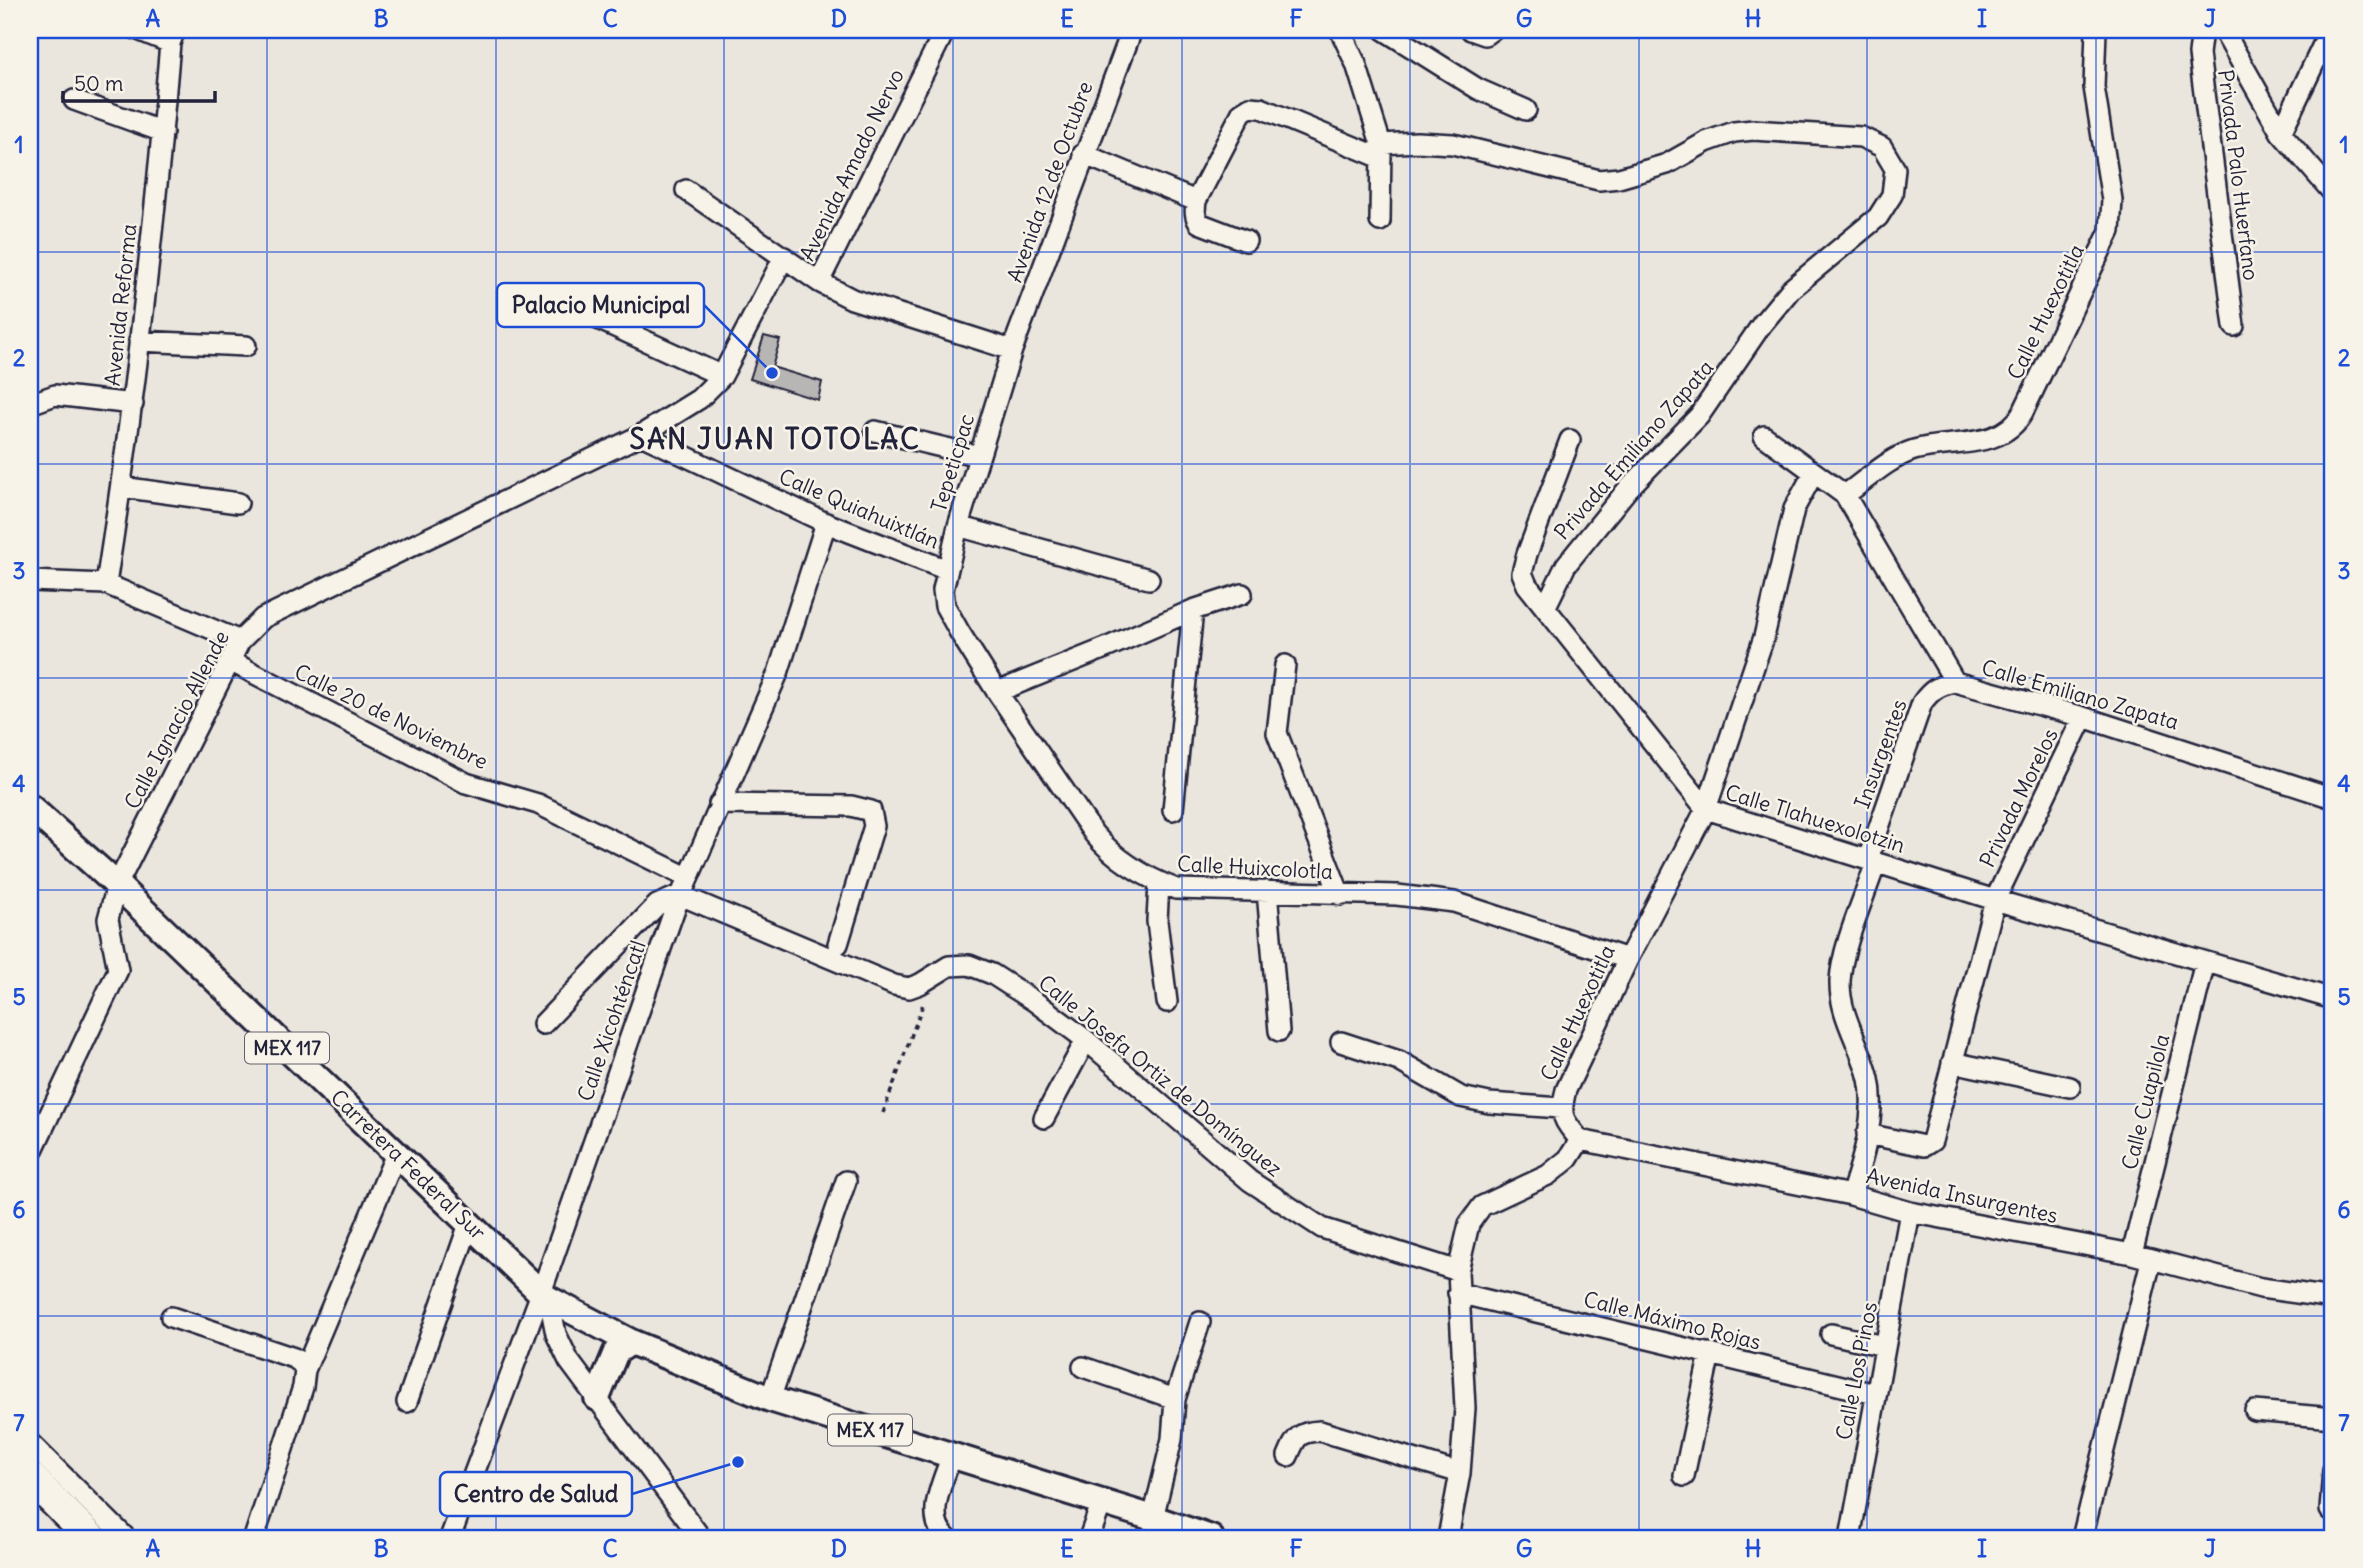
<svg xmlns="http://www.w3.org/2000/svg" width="2363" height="1568" font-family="Delius,sans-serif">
	<rect width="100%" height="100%" fill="#eae6de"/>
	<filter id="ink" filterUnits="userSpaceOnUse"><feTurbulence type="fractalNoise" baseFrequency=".0143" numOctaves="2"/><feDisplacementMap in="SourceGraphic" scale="14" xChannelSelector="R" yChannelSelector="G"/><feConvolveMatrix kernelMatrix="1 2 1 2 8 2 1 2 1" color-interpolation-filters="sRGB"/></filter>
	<g filter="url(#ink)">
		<!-- building -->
		<path fill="#b8b6b5" stroke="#22223b" stroke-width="2" d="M 764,336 L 780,340 L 772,367 L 822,382 L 818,400 L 750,379 Z"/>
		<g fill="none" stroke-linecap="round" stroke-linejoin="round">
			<!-- minor casing -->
			<g stroke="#22223b" stroke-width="24">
				<path id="minor" d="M 138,30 L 170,43
					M 1132,30 L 1012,350 L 958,526 L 943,590 L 945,606 L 960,633 L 997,692 L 1094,834 C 1116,860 1144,877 1176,889 L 1397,895 L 1454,902 L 1628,959
					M 1340,30 L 1356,64 L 1381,144 L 1380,221
					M 1384,30 L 1478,89 L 1526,110
					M 1471,30 L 1485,35 L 1492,30
					M 2202,30 L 2199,54 L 2234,326
					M 2223,30 L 2281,133 L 2333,193
					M 74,100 L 163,132
					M 2281,133 L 2330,30
					M 1381,144 L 1417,142 L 1453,144 L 1599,180 L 1619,178 L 1667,164 L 1706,142 L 1734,132 L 1753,130 L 1861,137 L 1882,147 L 1895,169 L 1892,195 L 1878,217 L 1791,289 L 1762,324 L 1699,416 L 1627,490 L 1566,565 L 1546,606
					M 1083,154 L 1196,201
					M 686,190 L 819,282 L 852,299 L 1012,350
					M 1246,241 L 1199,223 C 1194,215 1195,209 1196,201 L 1242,112 L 1250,107 L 1261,108 L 1381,158
					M 819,282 L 945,30
					M 561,302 L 722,376
					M 139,341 L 246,346
					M 30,404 L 55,395 L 133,404
					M 875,431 L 979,456
					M 641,435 L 826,523 L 947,570
					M 1764,436 L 1845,495 L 1955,682 L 2083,717 L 2333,798
					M 1570,440 L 1527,554 L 1522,573 L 1527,585 L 1706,809 L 1995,900 L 2333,999
					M 121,487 L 238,503
					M 1845,495 C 1866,480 1889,458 1914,450 C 1951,439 2002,451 2023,412 L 2110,231 L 2112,200 L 2094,87 L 2096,30
					M 958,526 L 1149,579
					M 30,581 L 106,584 L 240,641
					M 106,584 C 134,405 155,224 170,43 L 175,30
					M 230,661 L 466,783 L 538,804 L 687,877
					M 1285,665 L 1277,733 L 1340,895
					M 997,692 L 1108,647 L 1193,610 L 1242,594
					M 719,804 L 851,806 L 871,811 L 874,826 L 838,944
					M 1173,810 L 1193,610
					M 1868,859 L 1922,703 C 1931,690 1939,685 1955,682
					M 1159,883 L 1157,921 L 1167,1002
					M 1267,891 L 1279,1031
					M 543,1024 L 657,905 L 680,895 L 894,985 L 909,988 L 920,984 L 949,966 L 969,965 L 992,974 L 1034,1001 L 1086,1040 L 1250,1181 L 1322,1228 L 1458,1271
					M 1341,1042 L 1399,1061 L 1461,1097 L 1489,1103 L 1561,1108
					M 1952,1062 L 2070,1087
					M 1044,1118 L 1086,1040
					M 1867,1134 L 1924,1146 L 1932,1141 L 1995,900 L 2083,717
					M 1580,1140 L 1851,1195 L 1910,1212 L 2132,1254 L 2261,1288 L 2333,1298
					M 1580,1140 C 1563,1120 1559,1116 1566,1090 L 1628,959 L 1706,809 L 1764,637 L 1794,509 L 1813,474
					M 30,1156 L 118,970 L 108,919 L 117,885 L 240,641 L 263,618 L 641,435 L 699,399 L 722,376 L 784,257
					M 1851,1195 C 1862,1162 1877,1114 1869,1079 C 1861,1045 1839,1016 1840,981 C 1842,945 1865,897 1876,862
					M 2132,1254 L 2205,962
					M 1458,1293 L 1875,1394
					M 549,1299 L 556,1334 L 569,1361 L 701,1538
					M 171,1317 L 294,1358 L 301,1363 L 305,1370
					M 1831,1334 L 1884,1346
					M 1083,1367 L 1175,1399
					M 770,1399 L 846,1181
					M 407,1402 L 469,1224
					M 2255,1411 L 2333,1418
					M 30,1443 L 126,1538
					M 1288,1456 C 1296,1437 1298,1432 1320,1431 L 1460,1473
					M 1684,1476 L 1710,1353
					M 2330,1510 L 2333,1470
					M 1153,1518 L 1172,1439 L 1175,1399 L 1200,1322
					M 254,1538 L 303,1387 L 305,1370 L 396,1154
					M 450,1538 L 541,1293 L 674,911 L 778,673 L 826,523
					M 947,1538 C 923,1517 944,1480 952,1455
					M 1089,1538 L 1102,1502
					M 1448,1538 L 1460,1473 L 1465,1408 L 1458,1271 L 1469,1224 L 1482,1206 L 1548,1175 L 1568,1159 L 1580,1140
					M 1850,1538 L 1910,1212
					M 2082,1538 L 2151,1261"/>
			</g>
			<!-- major casing -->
			<g stroke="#22223b" stroke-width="30">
				<path id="major" d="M 30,807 L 117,885 L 541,1293 L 549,1299 L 631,1342 L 770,1399 L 1153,1518 L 1211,1538
					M 597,1398 L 616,1352 L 631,1342"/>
			</g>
			<!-- highway casing -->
			<g stroke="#22223b" stroke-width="35">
				<path id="highway" d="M 30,1477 L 91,1538"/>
			</g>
			<!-- path -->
			<path stroke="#22223b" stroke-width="3.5" stroke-dasharray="5 5" stroke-linecap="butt" d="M 883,1113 L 923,1004"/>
			<!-- minor -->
			<use href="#minor" stroke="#f7f3e8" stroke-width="19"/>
			<!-- major -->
			<use href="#major" stroke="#f7f3e8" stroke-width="24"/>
			<!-- highway -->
			<use href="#highway" stroke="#f7f3e8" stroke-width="30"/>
		</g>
	</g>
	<!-- grid -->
	<path fill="none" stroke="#1d4ed8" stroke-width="2" stroke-opacity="0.55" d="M 267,30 L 267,1538M 496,30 L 496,1538M 724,30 L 724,1538M 953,30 L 953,1538M 1182,30 L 1182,1538M 1410,30 L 1410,1538M 1639,30 L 1639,1538M 1867,30 L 1867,1538M 2096,30 L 2096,1538M 30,252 L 2333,252M 30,464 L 2333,464M 30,678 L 2333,678M 30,890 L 2333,890M 30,1104 L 2333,1104M 30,1316 L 2333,1316"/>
	<g text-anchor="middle" stroke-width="5" stroke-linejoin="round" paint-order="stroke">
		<!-- shield labels -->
		<g fill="#f7f3e8" stroke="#62616f" stroke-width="2">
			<rect x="245" y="1032.5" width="84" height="31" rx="5"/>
			<rect x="828" y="1414.5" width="84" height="31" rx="5"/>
		</g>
		<g font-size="19" font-weight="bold" fill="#22223b">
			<text x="287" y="1055">MEX 117</text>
			<text x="870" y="1437">MEX 117</text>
		</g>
		<!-- street labels -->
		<g font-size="21" fill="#22223b" stroke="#f7f3e8">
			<text transform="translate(852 165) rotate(-64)" y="7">Avenida Amado Nervo</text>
			<text transform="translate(2238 175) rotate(83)" y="7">Privada Palo Huerfano</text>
			<text transform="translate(1050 182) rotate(-70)" y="7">Avenida 12 de Octubre</text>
			<text transform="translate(121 305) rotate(-84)" y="7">Avenida Reforma</text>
			<text transform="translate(2046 312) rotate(-64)" y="7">Calle Huexotitla</text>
			<text transform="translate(1634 450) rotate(-49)" y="7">Privada Emiliano Zapata</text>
			<text transform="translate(953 463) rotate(-73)" y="7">Tepeticpac</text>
			<text transform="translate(859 509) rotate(23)" y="7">Calle Quiahuixtlán</text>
			<text transform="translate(2080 695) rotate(16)" y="7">Calle Emiliano Zapata</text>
			<text transform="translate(391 717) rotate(26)" y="7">Calle 20 de Noviembre</text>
			<text transform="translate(177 720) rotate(-62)" y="7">Calle Ignacio Allende</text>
			<text transform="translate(1881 754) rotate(-70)" y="7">Insurgentes</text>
			<text transform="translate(2019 798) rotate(-64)" y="7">Privada Morelos</text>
			<text transform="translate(1815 819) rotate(17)" y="7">Calle Tlahuexolotzin</text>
			<text transform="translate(1255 868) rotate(3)" y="7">Calle Huixcolotla</text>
			<text transform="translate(1578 1013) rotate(-65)" y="7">Calle Huexotitla</text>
			<text transform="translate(612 1021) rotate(-71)" y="7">Calle Xicohténcatl</text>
			<text transform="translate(1160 1076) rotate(39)" y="7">Calle Josefa Ortiz de Domínguez</text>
			<text transform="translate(2146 1102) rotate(-76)" y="7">Calle Cuapilola</text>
			<text transform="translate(408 1165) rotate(44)" y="7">Carretera Federal Sur</text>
			<text transform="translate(1962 1196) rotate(12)" y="7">Avenida Insurgentes</text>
			<text transform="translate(1672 1321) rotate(14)" y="7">Calle Máximo Rojas</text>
			<text transform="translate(1857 1371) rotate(-79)" y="7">Calle Los Pinos</text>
		</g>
		<!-- district labels -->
		<g font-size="28" font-weight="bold" letter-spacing="2" fill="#22223b" stroke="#f7f3e8">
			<text x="775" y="449">SAN JUAN TOTOLAC</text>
		</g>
	</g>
	<!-- callouts -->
	<path fill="none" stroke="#1d4ed8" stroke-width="2.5" d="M772 373L704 305M738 1462L632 1494"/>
	<g fill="#1d4ed8" stroke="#f7f3e8" stroke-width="2.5">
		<circle cx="772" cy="373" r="7"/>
		<circle cx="738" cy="1462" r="7"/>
	</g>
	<g fill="#f7f3e8" stroke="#1d4ed8" stroke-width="2.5">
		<rect x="497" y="283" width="207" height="44" rx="7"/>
		<rect x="440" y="1472" width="192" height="44" rx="7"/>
	</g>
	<g font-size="23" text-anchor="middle" font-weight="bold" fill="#22223b">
		<text x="601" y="313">Palacio Municipal</text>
		<text x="536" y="1502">Centro de Salud</text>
	</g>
	<!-- margin -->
	<rect width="2363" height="1568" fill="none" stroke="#f7f3e8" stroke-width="77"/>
	<!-- scale -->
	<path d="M63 91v10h152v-10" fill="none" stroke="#22223b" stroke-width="3.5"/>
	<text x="74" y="91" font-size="21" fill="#22223b" stroke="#f7f3e8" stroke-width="5" paint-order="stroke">50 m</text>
	<rect x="38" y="38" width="2286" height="1492" fill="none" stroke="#1d4ed8" stroke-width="2.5"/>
	<g font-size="23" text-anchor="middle" font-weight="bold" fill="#1d4ed8">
		<text x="153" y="27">A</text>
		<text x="381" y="27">B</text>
		<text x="610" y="27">C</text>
		<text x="839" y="27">D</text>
		<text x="1067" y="27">E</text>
		<text x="1296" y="27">F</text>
		<text x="1524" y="27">G</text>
		<text x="1753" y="27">H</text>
		<text x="1982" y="27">I</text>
		<text x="2210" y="27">J</text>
		<text x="19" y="153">1</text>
		<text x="2344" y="153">1</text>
		<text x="19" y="366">2</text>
		<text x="2344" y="366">2</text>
		<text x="19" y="579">3</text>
		<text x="2344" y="579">3</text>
		<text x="19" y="792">4</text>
		<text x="2344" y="792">4</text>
		<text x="19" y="1005">5</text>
		<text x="2344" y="1005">5</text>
		<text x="19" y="1218">6</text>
		<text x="2344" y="1218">6</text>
		<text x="19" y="1431">7</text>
		<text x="2344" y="1431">7</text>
		<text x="153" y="1557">A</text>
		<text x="381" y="1557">B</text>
		<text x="610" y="1557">C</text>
		<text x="839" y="1557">D</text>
		<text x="1067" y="1557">E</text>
		<text x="1296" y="1557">F</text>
		<text x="1524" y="1557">G</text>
		<text x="1753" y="1557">H</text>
		<text x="1982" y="1557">I</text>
		<text x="2210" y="1557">J</text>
	</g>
</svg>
